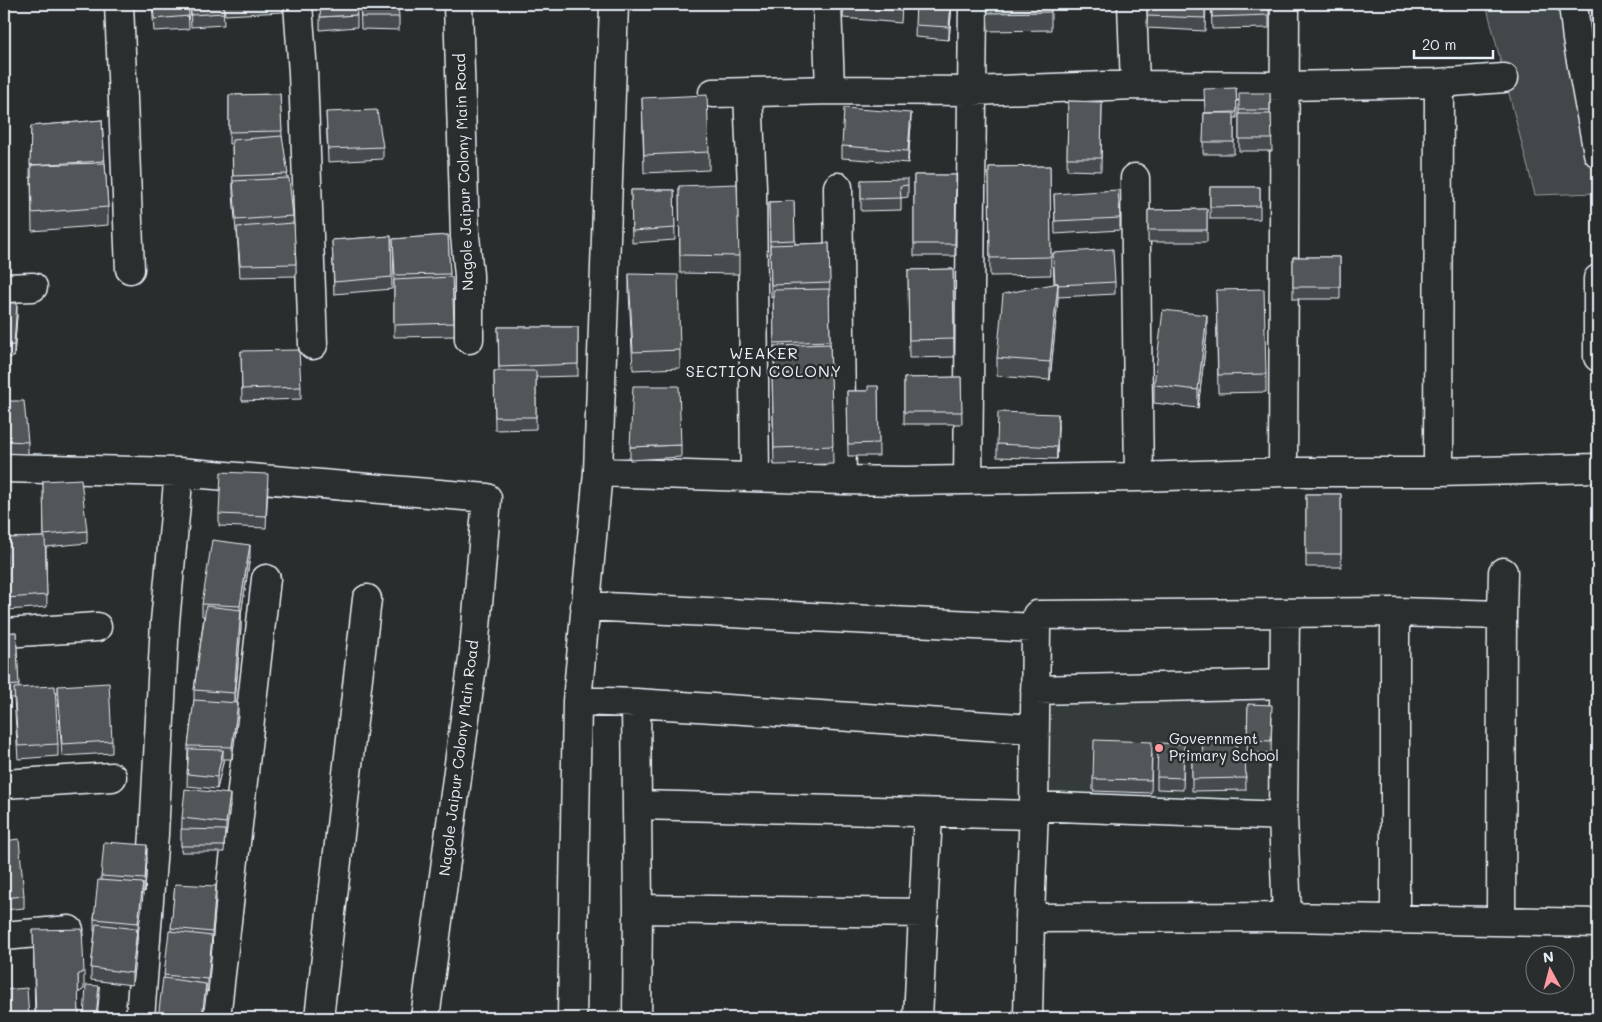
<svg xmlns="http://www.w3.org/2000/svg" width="1602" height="1022" font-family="Mali,sans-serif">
	<rect width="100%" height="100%" fill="#2a2d2e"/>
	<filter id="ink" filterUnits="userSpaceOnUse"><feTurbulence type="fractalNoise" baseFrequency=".02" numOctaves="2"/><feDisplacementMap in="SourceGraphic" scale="10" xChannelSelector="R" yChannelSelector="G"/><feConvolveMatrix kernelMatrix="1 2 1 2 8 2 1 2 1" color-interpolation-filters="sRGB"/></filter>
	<g filter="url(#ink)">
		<!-- built -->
		<path fill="#363a3b" d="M 1275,695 L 1271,803 L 1045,796 L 1045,701 Z"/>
		<!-- green -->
		<path fill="#424648" stroke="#959ca0" d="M 1486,4 L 1598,4 L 1598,193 L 1535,195 Z"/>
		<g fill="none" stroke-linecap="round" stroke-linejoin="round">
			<!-- minor casing -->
			<g stroke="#e8f1f8" stroke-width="31">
				<path id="minor" d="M 119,4 L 130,269
					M 298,4 L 303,73 L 313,345
					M 458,4 L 465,236 L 469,275 L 469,339
					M 827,4 L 830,90
					M 1132,4 L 1135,85
					M 1573,4 L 1577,39 L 1598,153
					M 1439,83 L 1504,78
					M 748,92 L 752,187 L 755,477
					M 713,93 L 830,90 L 973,91 L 1135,85 L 1284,86 L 1439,83 L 1438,472
					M 1135,178 L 1139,477
					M 838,187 L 842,480
					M 1598,279 L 1598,357
					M 4,288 L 33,287
					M 4,468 L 179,472 L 487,498 L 474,651 L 425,1018
					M 598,472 L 842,480 L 905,481 L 1139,477 L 1283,472 L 1438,472 L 1598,468
					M 1283,472 L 1285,4
					M 968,480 L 973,4
					M 585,606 L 1036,628 L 1037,615 L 1395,612 L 1502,615 L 1501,921
					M 1395,612 L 1395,918
					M 1285,614 L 1283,816 L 1287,917
					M 1502,615 L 1503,572
					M 1036,628 L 1034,806 L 1030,918 L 1287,917 L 1598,923
					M 4,633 L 97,627
					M 1035,690 L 1284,684
					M 577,701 L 636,703 L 1034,729
					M 636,703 L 638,909 L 637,1018
					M 4,784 L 112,777
					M 638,805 L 1033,815
					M 1034,806 L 1283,816
					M 638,909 L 924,913
					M 4,936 L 69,930
					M 140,1018 L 154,834 L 165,622 L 179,472
					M 216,1018 L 266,579
					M 319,1018 L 367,599
					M 572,1018 L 577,701 L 598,472 L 614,4
					M 918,1018 L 928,813
					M 1028,1018 L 1030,918"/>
			</g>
			<!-- minor -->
			<use href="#minor" stroke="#2a2d2e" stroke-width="28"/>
		</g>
		<!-- wall -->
		<path fill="#474b4d" stroke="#e8f1f8" d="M 152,4 L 188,4 L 189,29 L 154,31 Z
			M 190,4 L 223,4 L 224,25 L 191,27 Z
			M 224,4 L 283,4 L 283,12 L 225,15 Z
			M 360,4 L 399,17 L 399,30 L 361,29 Z
			M 844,4 L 902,4 L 901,23 L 843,18 Z
			M 916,4 L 952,4 L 949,40 L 915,37 Z
			M 987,4 L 1051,4 L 1051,30 L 988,31 Z
			M 1148,4 L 1206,4 L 1205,31 L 1147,28 Z
			M 1211,4 L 1269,4 L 1269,28 L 1212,29 Z
			M 357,15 L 357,27 L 320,30 L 320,17 Z
			M 1236,88 L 1237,118 L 1234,118 L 1234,154 L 1203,154 L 1204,113 Z
			M 1270,93 L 1270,114 L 1271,114 L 1272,151 L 1239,151 L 1239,110 Z
			M 280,94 L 282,136 L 293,216 L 296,264 L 296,276 L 240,277 L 237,232 L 236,232 L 233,194 L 232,144 L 229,144 L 229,95 Z
			M 642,98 L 709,152 L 709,170 L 644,173 Z
			M 1068,101 L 1102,102 L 1101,171 L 1067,170 Z
			M 326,112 L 383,147 L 383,159 L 328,162 Z
			M 102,120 L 108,207 L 108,225 L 32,231 L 31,177 L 30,178 L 31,126 Z
			M 911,125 L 908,163 L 842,158 L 842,146 Z
			M 1050,166 L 1051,275 L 990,276 L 989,167 Z
			M 914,175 L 956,175 L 955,256 L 914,256 Z
			M 861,180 L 908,185 L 908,197 L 901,198 L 901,210 L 861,211 Z
			M 679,186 L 739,256 L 739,274 L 680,273 Z
			M 1210,187 L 1260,187 L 1260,219 L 1210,219 Z
			M 631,190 L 674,190 L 675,240 L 632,243 Z
			M 1054,194 L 1120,218 L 1120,230 L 1055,234 Z
			M 794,201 L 795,244 L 829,243 L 830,296 L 829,296 L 833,464 L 774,465 L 772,375 L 774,375 L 774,346 L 773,297 L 771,298 L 769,202 Z
			M 1207,209 L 1207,242 L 1148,242 L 1148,210 Z
			M 448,235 L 450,277 L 454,323 L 454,336 L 394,337 L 394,280 L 393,239 Z
			M 391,236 L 392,289 L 334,294 L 332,240 Z
			M 1053,253 L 1115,282 L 1115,294 L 1058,297 L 1050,380 L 997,376 L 997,358 L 1054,284 Z
			M 1293,257 L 1340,257 L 1340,299 L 1293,299 Z
			M 953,269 L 954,357 L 909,358 L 908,270 Z
			M 629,274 L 680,350 L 680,368 L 633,370 L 629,292 Z
			M 1216,290 L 1266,374 L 1266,392 L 1218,393 Z
			M 4,303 L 17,315 L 14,357 L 4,358 Z
			M 498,327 L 578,327 L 578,376 L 536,377 L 536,429 L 495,430 L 494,371 L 499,371 Z
			M 1207,333 L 1198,408 L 1154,403 L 1154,385 Z
			M 241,351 L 301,387 L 301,399 L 242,401 Z
			M 961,377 L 962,424 L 904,424 L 904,378 Z
			M 878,386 L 879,456 L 848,456 L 847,391 L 868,391 Z
			M 4,401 L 28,442 L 28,454 L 4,453 Z
			M 1058,426 L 1057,459 L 997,457 L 997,444 Z
			M 681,445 L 681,457 L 630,460 L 630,447 Z
			M 43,481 L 87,531 L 87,543 L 46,547 L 47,607 L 7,610 L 6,538 L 44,537 Z
			M 268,486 L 266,528 L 219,526 L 219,514 Z
			M 1306,494 L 1341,494 L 1341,567 L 1306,567 Z
			M 250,557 L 241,614 L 241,628 L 235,703 L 238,715 L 232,759 L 223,759 L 223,762 L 217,789 L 187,786 L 188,746 L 194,700 L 194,690 L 204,616 L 202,616 L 202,604 Z
			M 4,570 L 5,594 L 5,606 L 4,606 Z
			M 16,632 L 19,688 L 58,744 L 58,756 L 18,759 L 14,698 L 4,698 L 4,633 Z
			M 58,686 L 112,741 L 112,753 L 62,756 L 58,699 Z
			M 1248,704 L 1272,717 L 1271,753 L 1247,753 Z
			M 1152,754 L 1151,793 L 1093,791 L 1093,779 Z
			M 1237,754 L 1245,754 L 1246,790 L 1192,791 L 1192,755 Z
			M 1184,756 L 1183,790 L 1157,789 L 1157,777 Z
			M 230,806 L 226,835 L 225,835 L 224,852 L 181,852 L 182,818 Z
			M 4,841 L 24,896 L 24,908 L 4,910 Z
			M 147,858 L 145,892 L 143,891 L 132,985 L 91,980 L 91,968 L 95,931 L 94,931 L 94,919 L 101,880 L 101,876 Z
			M 175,884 L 216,899 L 208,992 L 206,991 L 206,996 L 164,978 L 171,931 Z
			M 33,930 L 84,989 L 78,993 L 79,1018 L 35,1018 Z"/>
		<!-- shaded-wall -->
		<path fill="#3a3d3e" stroke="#e8f1f8" d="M 951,4 L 952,4 L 949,40 L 949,27 Z
			M 911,113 L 911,125 L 908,163 L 908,151 Z
			M 1058,283 L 1058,301 L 1050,380 L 1050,362 Z
			M 17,303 L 17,315 L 14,357 L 14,345 Z
			M 1207,315 L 1207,333 L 1198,408 L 1198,390 Z
			M 1058,414 L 1058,426 L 1057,459 L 1057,447 Z
			M 250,545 L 250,557 L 241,614 L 241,628 L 234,711 L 234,693 L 240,619 L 240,606 Z
			M 238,703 L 238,715 L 232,759 L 232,747 Z
			M 223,750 L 223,762 L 217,789 L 217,777 Z
			M 230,794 L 230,806 L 226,835 L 226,823 Z
			M 147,845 L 147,858 L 145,892 L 145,879 Z
			M 143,883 L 143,896 L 138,935 L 138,923 Z
			M 216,886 L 216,899 L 212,944 L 212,932 Z
			M 137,929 L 137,941 L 132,985 L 132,973 Z
			M 212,936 L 212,948 L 208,992 L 208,979 Z
			M 84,971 L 84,989 L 78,993 L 78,975 Z
			M 206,984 L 206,996 L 203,1018 L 202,1018 Z
			M 99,986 L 99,998 L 97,1018 L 96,1018 Z"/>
		<!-- building -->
		<path fill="#535759" stroke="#e8f1f8" d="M 153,4 L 188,4 L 189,16 L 154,19 Z
			M 191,4 L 223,4 L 224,13 L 191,15 Z
			M 321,4 L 356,4 L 357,15 L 320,17 Z
			M 360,4 L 398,4 L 399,17 L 361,17 Z
			M 844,4 L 901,4 L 901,11 L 843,6 Z
			M 916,4 L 951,4 L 949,27 L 915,25 Z
			M 988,4 L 1051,4 L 1051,12 L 988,13 Z
			M 1148,4 L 1205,4 L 1205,18 L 1147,16 Z
			M 1212,4 L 1269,4 L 1269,15 L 1212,17 Z
			M 1236,88 L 1237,112 L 1205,113 L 1204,89 Z
			M 1239,93 L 1270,93 L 1270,110 L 1239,110 Z
			M 280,94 L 282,131 L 229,132 L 229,95 Z
			M 707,95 L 709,152 L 644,155 L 642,98 Z
			M 1068,101 L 1102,102 L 1101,158 L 1067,158 Z
			M 844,108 L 911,113 L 908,151 L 842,146 Z
			M 377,110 L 383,147 L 328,149 L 326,112 Z
			M 1204,113 L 1234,113 L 1234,142 L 1203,142 Z
			M 1239,114 L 1271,114 L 1272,139 L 1239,139 Z
			M 102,120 L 104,161 L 30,165 L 31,126 Z
			M 282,136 L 288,174 L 233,176 L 232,140 Z
			M 105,163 L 108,207 L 32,213 L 31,165 Z
			M 1050,166 L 1051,257 L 990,258 L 989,167 Z
			M 914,175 L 956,175 L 955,244 L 914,244 Z
			M 289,178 L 293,216 L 236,220 L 233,181 Z
			M 908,179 L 908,185 L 900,186 L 901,198 L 861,199 L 861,180 Z
			M 737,184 L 739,256 L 680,255 L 679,186 Z
			M 1210,187 L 1260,187 L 1260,206 L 1210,207 Z
			M 631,190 L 674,190 L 675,228 L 632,231 Z
			M 1118,190 L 1120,218 L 1055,221 L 1054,194 Z
			M 794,201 L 795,240 L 770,241 L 769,202 Z
			M 1207,209 L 1207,230 L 1148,230 L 1148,210 Z
			M 294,223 L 296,264 L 240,265 L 237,227 Z
			M 448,235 L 450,274 L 395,275 L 393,239 Z
			M 391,236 L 392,277 L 334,282 L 332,240 Z
			M 829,243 L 830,283 L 771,285 L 770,245 Z
			M 1113,249 L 1115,282 L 1058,285 L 1058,283 L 1055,283 L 1053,253 Z
			M 1293,257 L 1340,257 L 1340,287 L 1293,287 Z
			M 953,269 L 954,339 L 909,340 L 908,270 Z
			M 629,274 L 678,275 L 680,350 L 633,352 Z
			M 452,277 L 454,323 L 394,325 L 394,280 Z
			M 1058,283 L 1050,362 L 997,358 L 1003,294 Z
			M 829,289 L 830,341 L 774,343 L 773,290 Z
			M 1264,289 L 1266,374 L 1218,375 L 1216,290 Z
			M 4,303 L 17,303 L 14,345 L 4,346 Z
			M 1163,310 L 1207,315 L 1198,390 L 1154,385 Z
			M 498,327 L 578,327 L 578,364 L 499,367 Z
			M 830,344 L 831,374 L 775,375 L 774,346 Z
			M 299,350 L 301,387 L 242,389 L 241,351 Z
			M 494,371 L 536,371 L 536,417 L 495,417 Z
			M 831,374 L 833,446 L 774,448 L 772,375 Z
			M 961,377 L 962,412 L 904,412 L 904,378 Z
			M 633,386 L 679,386 L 681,445 L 630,447 Z
			M 868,386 L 878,386 L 879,443 L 848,444 L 847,391 L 868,391 Z
			M 4,401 L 24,401 L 28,442 L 4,441 Z
			M 998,412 L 1058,414 L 1057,447 L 997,444 Z
			M 221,472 L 268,474 L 266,516 L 219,514 Z
			M 81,479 L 87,531 L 44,535 L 43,481 Z
			M 1306,494 L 1341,494 L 1341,554 L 1306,554 Z
			M 45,537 L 47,595 L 7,598 L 6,538 Z
			M 212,540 L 250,545 L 240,606 L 202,604 Z
			M 4,570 L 5,594 L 4,594 Z
			M 206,606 L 241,610 L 234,693 L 194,690 Z
			M 16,632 L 19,685 L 4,686 L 4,633 Z
			M 109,683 L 112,741 L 62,744 L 58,686 Z
			M 55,686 L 58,744 L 18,746 L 14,688 Z
			M 194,700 L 238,703 L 232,747 L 188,746 Z
			M 1248,704 L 1272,705 L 1271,741 L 1247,740 Z
			M 1094,740 L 1152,742 L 1151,780 L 1093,779 Z
			M 1236,741 L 1237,754 L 1245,754 L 1246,778 L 1192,779 L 1192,755 L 1203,755 L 1202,742 Z
			M 1158,743 L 1184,744 L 1183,778 L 1157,777 Z
			M 189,749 L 223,750 L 217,777 L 187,774 Z
			M 185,789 L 230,794 L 226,823 L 182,818 Z
			M 181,829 L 225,830 L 224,846 L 181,846 Z
			M 19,839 L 24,896 L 4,898 L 4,841 Z
			M 104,842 L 147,845 L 145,879 L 101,876 Z
			M 98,880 L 143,883 L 138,923 L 94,919 Z
			M 175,884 L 216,886 L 212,932 L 171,928 Z
			M 96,924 L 137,929 L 132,973 L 91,968 Z
			M 82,929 L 84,971 L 78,975 L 79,1018 L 36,1018 L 33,930 Z
			M 169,931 L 212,936 L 208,979 L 164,975 Z
			M 163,978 L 206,984 L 202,1018 L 158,1018 Z
			M 86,985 L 99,986 L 96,1018 L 84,1018 Z
			M 27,988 L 29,1018 L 4,1018 L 4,990 Z"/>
	</g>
	<!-- markers -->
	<circle fill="#ff9aa2" stroke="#2a2d2e" stroke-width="2" cx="1159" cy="748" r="5"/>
	<g text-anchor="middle" stroke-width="5" stroke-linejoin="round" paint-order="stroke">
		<!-- street labels -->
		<g font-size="15" fill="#e8f1f8" stroke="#2a2d2e">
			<text transform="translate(464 172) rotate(-92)" y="5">Nagole Jaipur Colony Main Road</text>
			<text transform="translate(459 758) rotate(-83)" y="5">Nagole Jaipur Colony Main Road</text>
		</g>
		<!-- poi labels -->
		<g font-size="15" fill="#e8f1f8" stroke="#2a2d2e" text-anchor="start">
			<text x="1169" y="744">Government<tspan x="1169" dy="17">Primary School</tspan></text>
		</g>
		<!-- neighbourhood labels -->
		<g font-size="16" letter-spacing="1" fill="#e8f1f8" stroke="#2a2d2e">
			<text x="764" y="359">WEAKER<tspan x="764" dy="18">SECTION COLONY</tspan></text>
		</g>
	</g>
	<!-- margin -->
	<rect width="1602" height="1022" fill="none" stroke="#2a2d2e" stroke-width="20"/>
	<rect x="10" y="10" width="1582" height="1002" fill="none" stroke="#e8f1f8" stroke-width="2" filter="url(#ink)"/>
	<!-- north arrow -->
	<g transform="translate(1550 970) rotate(353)"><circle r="24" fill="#2a2d2e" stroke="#767b7f"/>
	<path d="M0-4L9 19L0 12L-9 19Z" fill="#ff9aa2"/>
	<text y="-8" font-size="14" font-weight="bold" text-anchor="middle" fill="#e8f1f8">N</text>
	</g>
	<!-- scale -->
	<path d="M1414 50v8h79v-8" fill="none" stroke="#e8f1f8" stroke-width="2.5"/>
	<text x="1422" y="50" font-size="15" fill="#e8f1f8" stroke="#2a2d2e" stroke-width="4" paint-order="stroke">20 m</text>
</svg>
